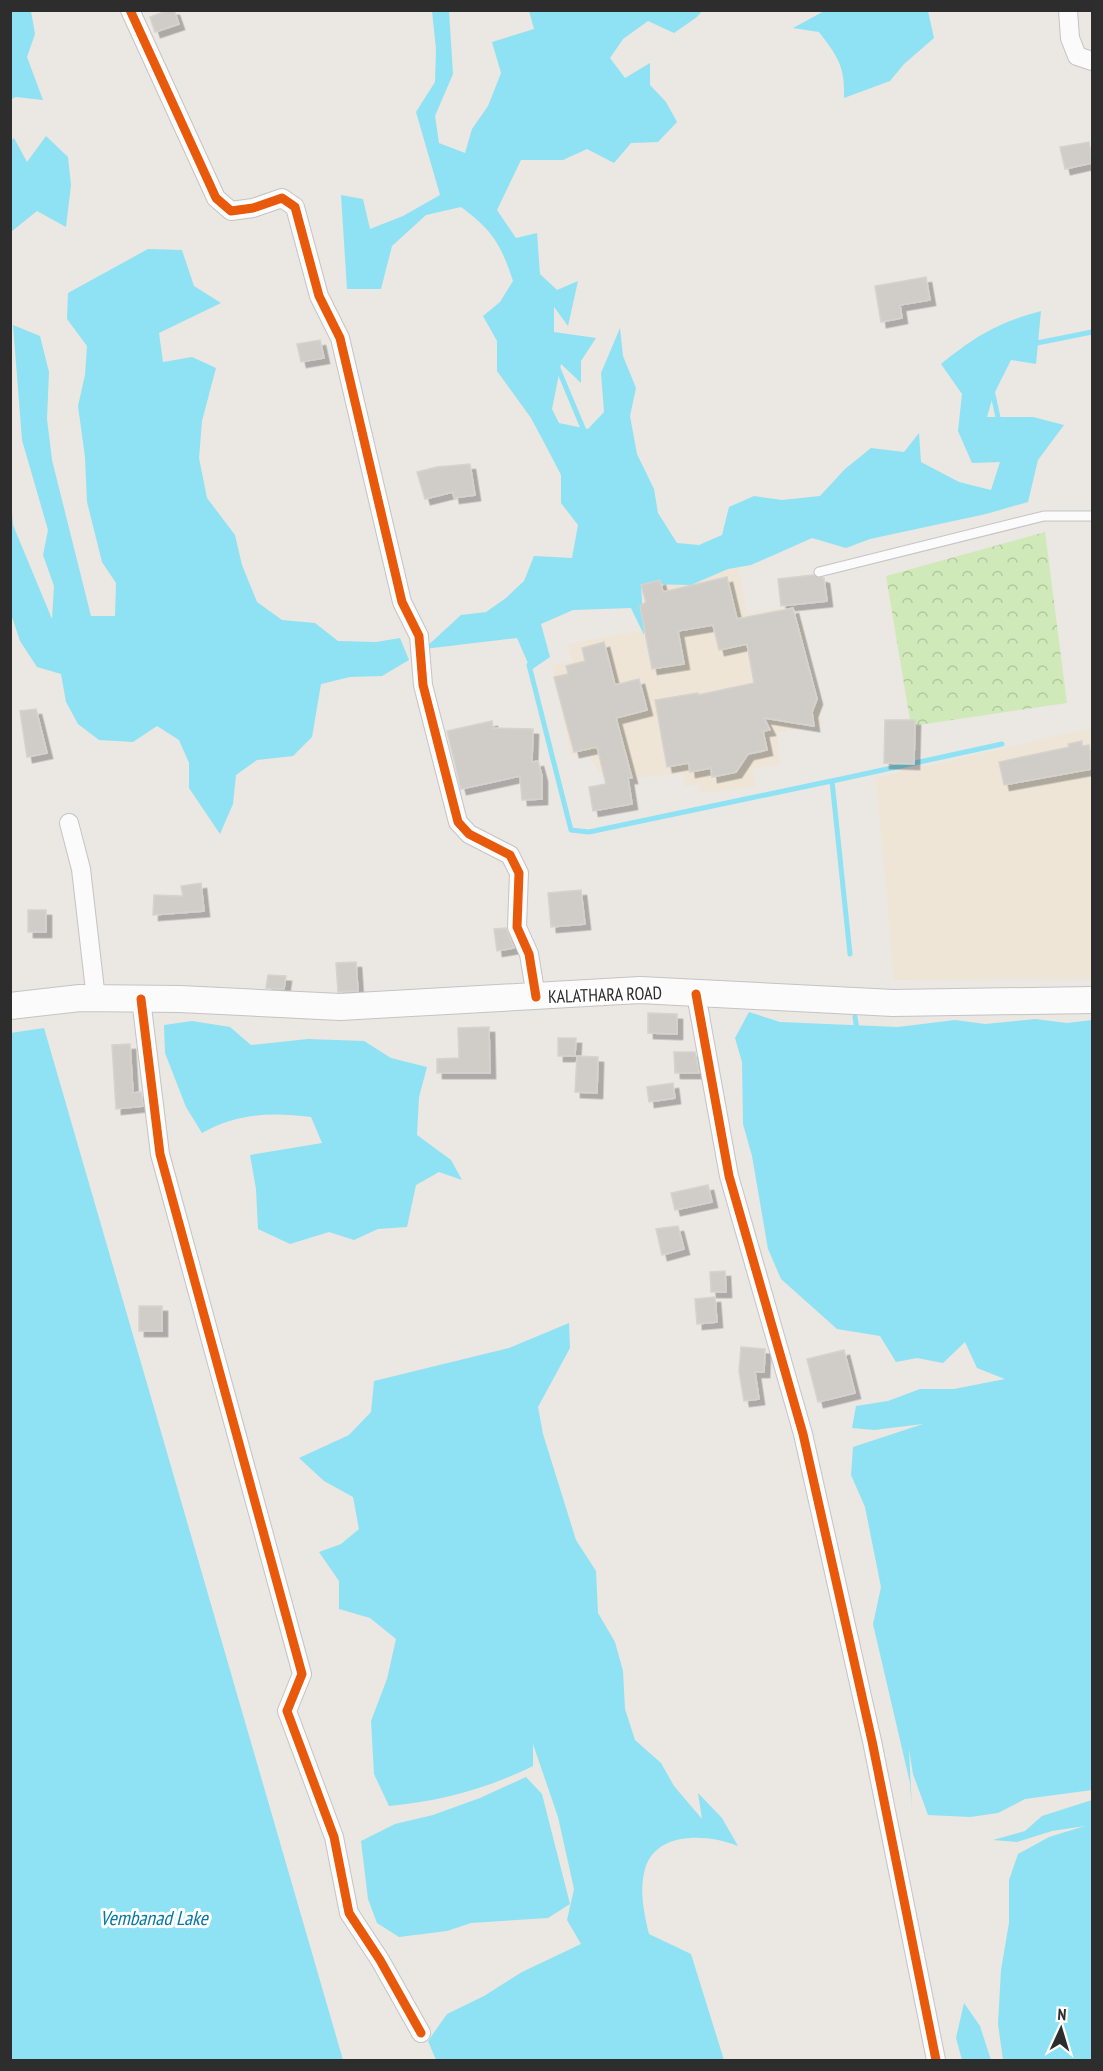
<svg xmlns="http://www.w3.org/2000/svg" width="1103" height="2071" font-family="'PT Sans Narrow',sans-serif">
	<defs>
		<pattern id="park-crowns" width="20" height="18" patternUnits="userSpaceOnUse" patternTransform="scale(1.5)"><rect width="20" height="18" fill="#d0e9b8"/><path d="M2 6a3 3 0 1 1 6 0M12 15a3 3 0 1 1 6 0" fill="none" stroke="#b3c89e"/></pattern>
		<filter id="shadow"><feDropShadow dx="5.5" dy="5.5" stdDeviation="0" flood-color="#0004"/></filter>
	</defs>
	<rect width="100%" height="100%" fill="#ebe7e2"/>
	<!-- education -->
	<path fill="#efe5d6" d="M 737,562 L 748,614 L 781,608 L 802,623 L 806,652 L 822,724 L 777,733 L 780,765 L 753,768 L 755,787 L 700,793 L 699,784 L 684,786 L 683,773 L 606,781 L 586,752 L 571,755 L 552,666 L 573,661 L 568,644 L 644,630 L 634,586 Z
		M 1092,728 L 1092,979 L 894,980 L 876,778 Z"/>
	<!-- park -->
	<path fill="url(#park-crowns)" d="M 1045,532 L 1067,703 L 911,726 L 886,576 Z"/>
	<!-- water -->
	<path fill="#8fe2f3" d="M 826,10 L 928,11 L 934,38 L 904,64 L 890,81 L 844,98 C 845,66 838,57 819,32 L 793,28 Z
		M 10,11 L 31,11 L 35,34 L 27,57 L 43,100 L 16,97 L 11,99 Z
		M 432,11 L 449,11 L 453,74 L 435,116 L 439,143 L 465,153 L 472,129 L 488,106 L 501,73 L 492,42 L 534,29 L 529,11 L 702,11 L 697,17 L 674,33 L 648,21 L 623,39 L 610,58 L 625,78 L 650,63 L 650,85 L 666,102 L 677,122 L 658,142 L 631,143 L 614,163 L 587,149 L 563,160 L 521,160 L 497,210 L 516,238 L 537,233 L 540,274 L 557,290 L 578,281 L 568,326 L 554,307 L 554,332 L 596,338 L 581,361 L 581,383 L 561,364 L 552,409 L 559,423 L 588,429 L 604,412 L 601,373 L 620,328 L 623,356 L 636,388 L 630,416 L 637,454 L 654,489 L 658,513 L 677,543 L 699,545 L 722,535 L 729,507 L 754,496 L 782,500 L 820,496 L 845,469 L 871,448 L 904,452 L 919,433 L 921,462 L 959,482 L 991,490 L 1000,462 L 972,463 L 958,431 L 962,394 L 941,364 C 976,336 997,323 1041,311 L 1036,364 L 1011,360 L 993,396 L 987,417 L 1033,417 L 1064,425 L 1038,460 L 1028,502 L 986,514 L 870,539 L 846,548 L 812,538 L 751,565 L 728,569 L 691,585 L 641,584 L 644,635 L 631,608 L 573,610 L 541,624 L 550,657 L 531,670 L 517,638 L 424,649 L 461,615 L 486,612 L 506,598 L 524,581 L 534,556 L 572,558 L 578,525 L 561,503 L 561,475 L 547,448 L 531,418 L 497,371 L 497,341 L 483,316 L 500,302 L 513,281 C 501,244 492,230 461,207 L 426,215 L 392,246 L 381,289 L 347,289 L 341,195 L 363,199 L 370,229 L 403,216 L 440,195 L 416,112 L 435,82 L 436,49 Z
		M 46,136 L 68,157 L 71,185 L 66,227 L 37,211 L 11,232 L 11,140 L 14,138 L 27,162 Z
		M 148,249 L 182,250 L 194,286 L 221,303 L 159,333 L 163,362 L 192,357 L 216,368 L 202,421 L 199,458 L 207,498 L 235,535 L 242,565 L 257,602 L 282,620 L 315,623 L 338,641 L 376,642 L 400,638 L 409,660 L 382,676 L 350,677 L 321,684 L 312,737 L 293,756 L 257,760 L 236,775 L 233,804 L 220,834 L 189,788 L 189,763 L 179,740 L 157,726 L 133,742 L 99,740 L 78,724 L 66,702 L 61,674 L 37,667 L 20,641 L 11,614 L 11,500 L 13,525 L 52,619 L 54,586 L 43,555 L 48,530 L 22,440 L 13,325 L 40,336 L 49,372 L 47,419 L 52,460 L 91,616 L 115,616 L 116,583 L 102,562 L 87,502 L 85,457 L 78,406 L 85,375 L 87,346 L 67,319 L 68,293 Z
		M 749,1012 L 780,1022 L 898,1027 L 955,1020 L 985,1024 L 1035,1019 L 1067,1023 L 1092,1020 L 1092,1790 L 1025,1799 L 998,1813 L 970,1817 L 928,1815 L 913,1774 L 909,1749 L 912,1809 L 910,1783 L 873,1624 L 881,1587 L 865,1507 L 851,1475 L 853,1447 L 923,1424 L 874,1430 L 852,1428 L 856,1406 L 888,1401 L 920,1389 L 954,1389 L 1005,1379 L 977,1368 L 965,1342 L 943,1363 L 917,1358 L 896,1362 L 880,1336 L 837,1329 L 781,1279 L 768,1249 L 752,1156 L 743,1124 L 742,1062 L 735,1038 Z
		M 192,1021 L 230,1027 L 251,1045 L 308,1039 L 364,1041 L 391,1058 L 427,1067 L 419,1097 L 417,1135 L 451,1160 L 462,1180 L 439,1172 L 416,1185 L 407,1227 L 378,1229 L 354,1240 L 329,1232 L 290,1244 L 258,1229 L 256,1189 L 250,1155 L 322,1143 L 311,1117 C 272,1112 237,1113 202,1133 L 186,1107 L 165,1053 L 164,1025 Z
		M 44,1028 L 343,2060 L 11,2060 L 10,1033 Z
		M 569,1323 L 570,1348 L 538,1407 L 543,1434 L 576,1540 L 596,1571 L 598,1613 L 615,1642 L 623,1671 L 625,1709 L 635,1740 L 661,1763 L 674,1786 L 702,1819 L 698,1793 L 722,1818 L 738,1846 C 709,1834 656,1830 645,1869 C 639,1891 644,1913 649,1934 L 691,1954 L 724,2060 L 436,2060 L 428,2041 L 447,2014 L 484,1996 L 522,1972 L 581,1944 L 567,1920 L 574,1889 L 558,1817 L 533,1744 L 533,1766 C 486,1789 441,1801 389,1806 L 374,1774 L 371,1721 L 387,1679 L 396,1639 L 370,1618 L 339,1609 L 339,1581 L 319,1552 L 341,1544 L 359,1529 L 353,1497 L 324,1481 L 299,1458 L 349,1435 L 371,1412 L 374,1381 L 509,1348 Z
		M 526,1777 L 542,1794 L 570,1904 L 548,1918 L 471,1923 L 447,1931 L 399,1937 L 377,1923 L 368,1899 L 361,1841 L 395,1824 L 433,1815 L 480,1798 Z
		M 1092,1800 L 1092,2060 L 1003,2060 L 998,2024 L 1001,1970 L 1009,1923 L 1009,1880 L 1018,1854 L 1049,1837 L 1085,1826 L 1052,1831 L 1017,1842 L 993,1840 L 1025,1831 L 1042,1816 Z
		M 964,2003 L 980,2026 L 991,2060 L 962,2060 L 956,2038 Z"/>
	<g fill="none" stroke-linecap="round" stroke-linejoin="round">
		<!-- stream -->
		<path stroke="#8fe2f3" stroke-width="5" d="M 1032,344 L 1092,332
			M 557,366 L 585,433
			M 992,390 L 999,422
			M 529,665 L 571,830 L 589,832 L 836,780
			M 850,954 L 832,781 L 1002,744
			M 855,1017 L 857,1030"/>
	</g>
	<!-- building -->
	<path fill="#d0cdc9" stroke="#d6d3ce" stroke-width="1.5" filter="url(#shadow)" d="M 169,10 L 174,10 L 179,24 L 155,32 L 150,17 Z
		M 1089,142 L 1092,163 L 1065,169 L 1060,147 Z
		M 926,277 L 930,300 L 900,305 L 902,318 L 881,322 L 875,286 Z
		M 320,340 L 324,358 L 301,362 L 297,344 Z
		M 470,464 L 475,495 L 454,498 L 453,492 L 425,499 L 417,472 L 437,467 Z
		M 813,575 L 824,578 L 827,601 L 781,606 L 778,579 Z
		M 727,577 L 737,619 L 793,608 L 817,699 L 812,712 L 814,726 L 764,718 L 770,730 L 763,731 L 767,750 L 748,754 L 736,772 L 712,777 L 711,768 L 690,772 L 689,763 L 667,767 L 655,700 L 698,693 L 698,695 L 754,683 L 747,644 L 719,650 L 713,625 L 678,631 L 684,664 L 652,669 L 640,606 L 646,602 L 641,585 L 660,580 L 663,592 Z
		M 604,642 L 615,685 L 639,679 L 647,710 L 616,718 L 632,778 L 628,778 L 632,804 L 593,811 L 589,787 L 606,784 L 597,747 L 574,752 L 554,677 L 568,674 L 566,666 L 585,661 L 582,648 Z
		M 36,709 L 47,753 L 27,757 L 20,711 Z
		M 885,720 L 915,720 L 914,764 L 884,763 Z
		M 492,721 L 493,728 L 533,729 L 532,762 L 538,761 L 542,776 L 542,799 L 522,800 L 520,776 L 461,789 L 447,731 Z
		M 1082,741 L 1082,746 L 1089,745 L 1092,769 L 1004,785 L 999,762 L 1069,747 L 1068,744 Z
		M 201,883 L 204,911 L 153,915 L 154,895 L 183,896 L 181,886 Z
		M 581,890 L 585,924 L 551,927 L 548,893 Z
		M 28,910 L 46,910 L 46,932 L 28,932 Z
		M 506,928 L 514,948 L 497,951 L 494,929 Z
		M 356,962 L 358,991 L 338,992 L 336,963 Z
		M 268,975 L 286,976 L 284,989 L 266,988 Z
		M 648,1013 L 677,1014 L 677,1034 L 648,1033 Z
		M 489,1027 L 490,1073 L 437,1073 L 437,1059 L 459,1058 L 458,1028 Z
		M 558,1038 L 576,1038 L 575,1056 L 558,1056 Z
		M 130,1044 L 133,1093 L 141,1092 L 143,1106 L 116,1109 L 112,1045 Z
		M 674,1052 L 695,1052 L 699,1073 L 675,1073 Z
		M 577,1056 L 598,1057 L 597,1093 L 575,1092 Z
		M 673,1083 L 675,1098 L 649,1102 L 647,1087 Z
		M 708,1185 L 712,1202 L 675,1210 L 671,1193 Z
		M 678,1226 L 684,1249 L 662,1255 L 656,1229 Z
		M 725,1271 L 726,1292 L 711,1292 L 710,1272 Z
		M 715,1297 L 717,1322 L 697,1324 L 695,1299 Z
		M 139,1306 L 162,1306 L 162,1331 L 139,1331 Z
		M 741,1347 L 765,1349 L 764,1372 L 755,1372 L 759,1399 L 744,1401 L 739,1371 Z
		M 844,1350 L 855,1393 L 818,1402 L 807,1359 Z"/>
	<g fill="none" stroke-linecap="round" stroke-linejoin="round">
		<!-- lane casing -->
		<g stroke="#c4c4c4" stroke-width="11">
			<path id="lane" d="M 819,572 L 1044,516 L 1092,516"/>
		</g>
		<!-- street casing -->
		<g stroke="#c4c4c4" stroke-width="20">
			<path id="street" d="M 130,10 L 216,198 L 231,211 L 253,208 L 282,198 L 295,207 L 319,296 L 340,338 L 402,602 L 419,636 L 423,685 L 458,822 L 469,834 L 510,855 L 519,873 L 517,927 L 529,954 L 536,997
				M 1068,10 L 1070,38 L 1077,56 L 1092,61
				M 69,823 L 81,869 L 96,999
				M 696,994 L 729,1176 L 803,1434 L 872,1741 L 936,2060
				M 141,999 L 160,1154 L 302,1674 L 287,1711 L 334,1837 L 349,1913 L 380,1960 L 421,2033"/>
		</g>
		<!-- secondary casing -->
		<g stroke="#c4c4c4" stroke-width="28">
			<path id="secondary" d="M 10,1006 L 80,998 L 180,999 L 340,1007 L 640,990 L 893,1003 L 1092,1000"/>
		</g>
		<!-- lane -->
		<use href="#lane" stroke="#fcfbfb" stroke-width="9"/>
		<!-- street -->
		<use href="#street" stroke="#fcfbfb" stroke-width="18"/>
		<!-- secondary -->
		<use href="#secondary" stroke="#fcfbfb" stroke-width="26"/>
		<!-- cycleway casing -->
		<g stroke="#fff" stroke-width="13">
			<path id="cycleway" d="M 130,10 L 216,198 L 231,211 L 253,208 L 282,198 L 295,207 L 319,296 L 340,338 L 402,602 L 419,636 L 423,685 L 458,822 L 469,834 L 510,855 L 519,873 L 517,927 L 529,954 L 536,997
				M 696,994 L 729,1176 L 803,1434 L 872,1741 L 936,2060
				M 141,999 L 160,1154 L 302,1674 L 287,1711 L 334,1837 L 349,1913 L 380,1960 L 421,2033"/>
		</g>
		<!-- cycleway -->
		<use href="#cycleway" stroke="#e8590c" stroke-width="9"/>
	</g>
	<g text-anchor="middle" stroke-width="6" stroke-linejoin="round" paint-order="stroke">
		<!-- street labels -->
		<g font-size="18" fill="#2d2d2d" stroke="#fff">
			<text transform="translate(605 995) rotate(-2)" y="6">KALATHARA ROAD</text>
		</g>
		<!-- water labels -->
		<g font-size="20" font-style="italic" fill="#017aa5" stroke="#fff">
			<text x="154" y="1925">Vembanad Lake</text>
		</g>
	</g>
	<!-- border -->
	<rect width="1103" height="2071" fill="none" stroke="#2d2d2d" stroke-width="24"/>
	<!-- north arrow -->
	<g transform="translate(1061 2029) rotate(4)" stroke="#ffffff" stroke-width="4.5" paint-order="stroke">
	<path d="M0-4.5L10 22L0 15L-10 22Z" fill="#2d2d2d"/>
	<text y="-9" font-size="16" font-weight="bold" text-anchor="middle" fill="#2d2d2d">N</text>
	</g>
</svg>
